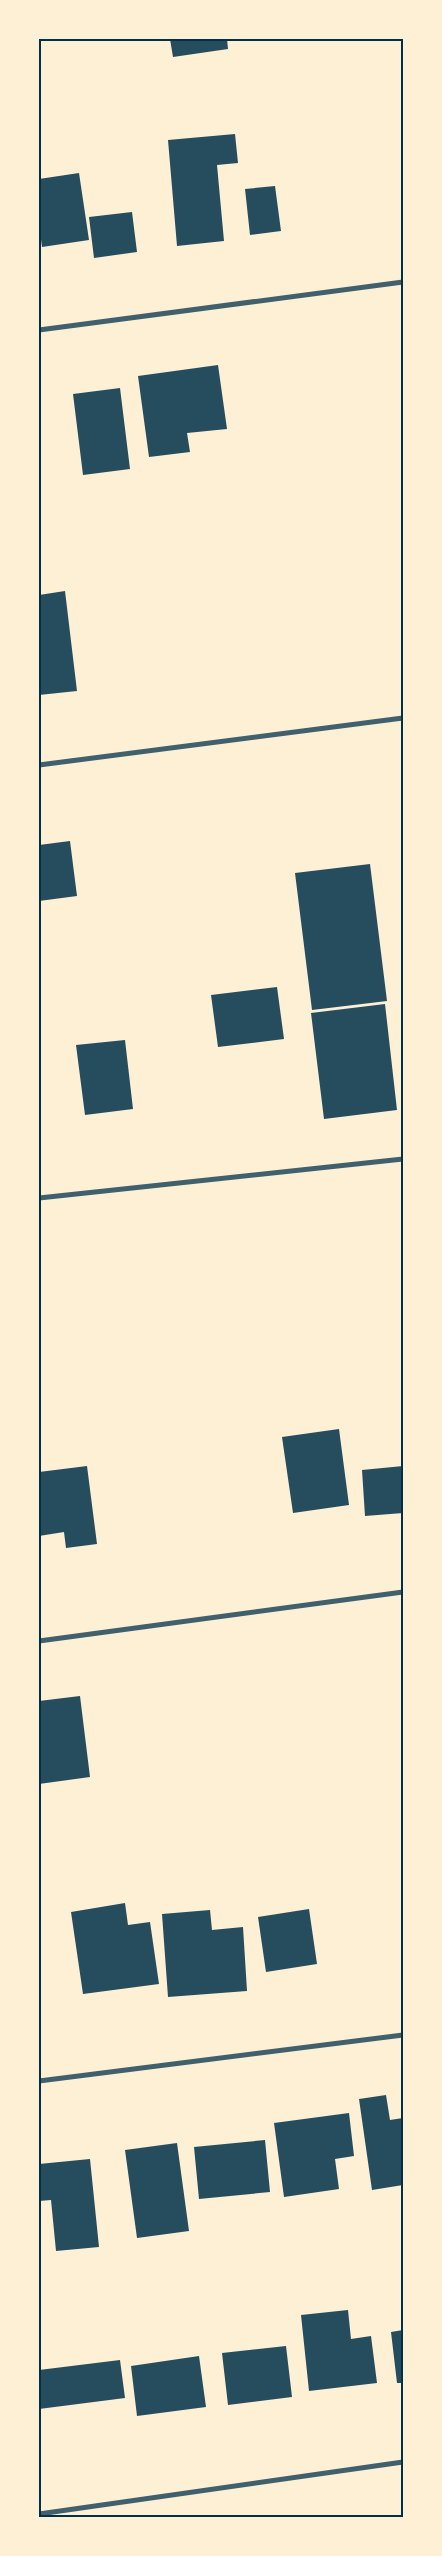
<svg xmlns="http://www.w3.org/2000/svg" width="442" height="2556" font-family="'Fira Sans Condensed',sans-serif">
	<rect width="100%" height="100%" fill="#fdf0d5"/>
	<!-- building -->
	<path fill="#264d5e" d="M 170,39 L 227,39 L 228,49 L 173,57 Z
		M 235,134 L 238,163 L 217,165 L 224,241 L 177,246 L 168,140 Z
		M 79,173 L 89,240 L 42,247 L 39,225 L 39,179 Z
		M 275,186 L 281,231 L 250,235 L 245,189 Z
		M 132,212 L 137,252 L 94,258 L 89,217 Z
		M 218,365 L 227,429 L 187,433 L 190,452 L 149,457 L 138,376 Z
		M 120,388 L 130,469 L 83,475 L 73,394 Z
		M 65,591 L 77,691 L 39,695 L 39,595 Z
		M 70,841 L 77,896 L 39,901 L 39,845 Z
		M 370,864 L 387,1001 L 312,1010 L 295,873 Z
		M 277,987 L 284,1039 L 218,1047 L 211,995 Z
		M 385,1004 L 397,1110 L 324,1119 L 311,1013 Z
		M 125,1040 L 133,1109 L 85,1115 L 76,1045 Z
		M 339,1429 L 349,1505 L 293,1513 L 282,1437 Z
		M 87,1466 L 97,1544 L 66,1548 L 64,1532 L 39,1536 L 39,1472 Z
		M 403,1466 L 403,1513 L 365,1516 L 362,1470 Z
		M 80,1696 L 90,1777 L 39,1784 L 39,1701 Z
		M 125,1903 L 128,1925 L 150,1922 L 159,1984 L 83,1994 L 71,1912 Z
		M 309,1909 L 317,1964 L 266,1972 L 258,1917 Z
		M 210,1910 L 212,1930 L 243,1927 L 247,1991 L 168,1997 L 162,1914 Z
		M 386,2095 L 390,2120 L 403,2118 L 403,2185 L 372,2190 L 359,2099 Z
		M 349,2113 L 354,2156 L 335,2159 L 339,2189 L 284,2197 L 274,2123 Z
		M 265,2140 L 270,2192 L 199,2199 L 194,2147 Z
		M 177,2143 L 189,2231 L 137,2238 L 125,2150 Z
		M 90,2159 L 99,2247 L 56,2251 L 51,2200 L 39,2201 L 39,2164 Z
		M 348,2310 L 351,2339 L 371,2336 L 377,2383 L 309,2391 L 301,2315 Z
		M 403,2330 L 403,2383 L 397,2383 L 391,2332 Z
		M 286,2346 L 292,2397 L 228,2405 L 222,2353 Z
		M 199,2356 L 206,2407 L 137,2416 L 131,2366 Z
		M 120,2360 L 125,2398 L 39,2409 L 39,2370 Z"/>
	<g fill="none" stroke-linecap="round" stroke-linejoin="round">
		<!-- minor -->
		<path stroke="#3f606c" stroke-width="5" d="M 39,330 L 403,282
			M 39,765 L 403,718
			M 39,1198 L 403,1159
			M 39,1641 L 403,1592
			M 39,2081 L 403,2035
			M 39,2514 L 403,2462"/>
	</g>
	<!-- border -->
	<rect width="442" height="2556" fill="none" stroke="#fdf0d5" stroke-width="80"/>
	<rect x="40" y="40" width="362" height="2476" fill="none" stroke="#003049" stroke-width="2"/>
</svg>
